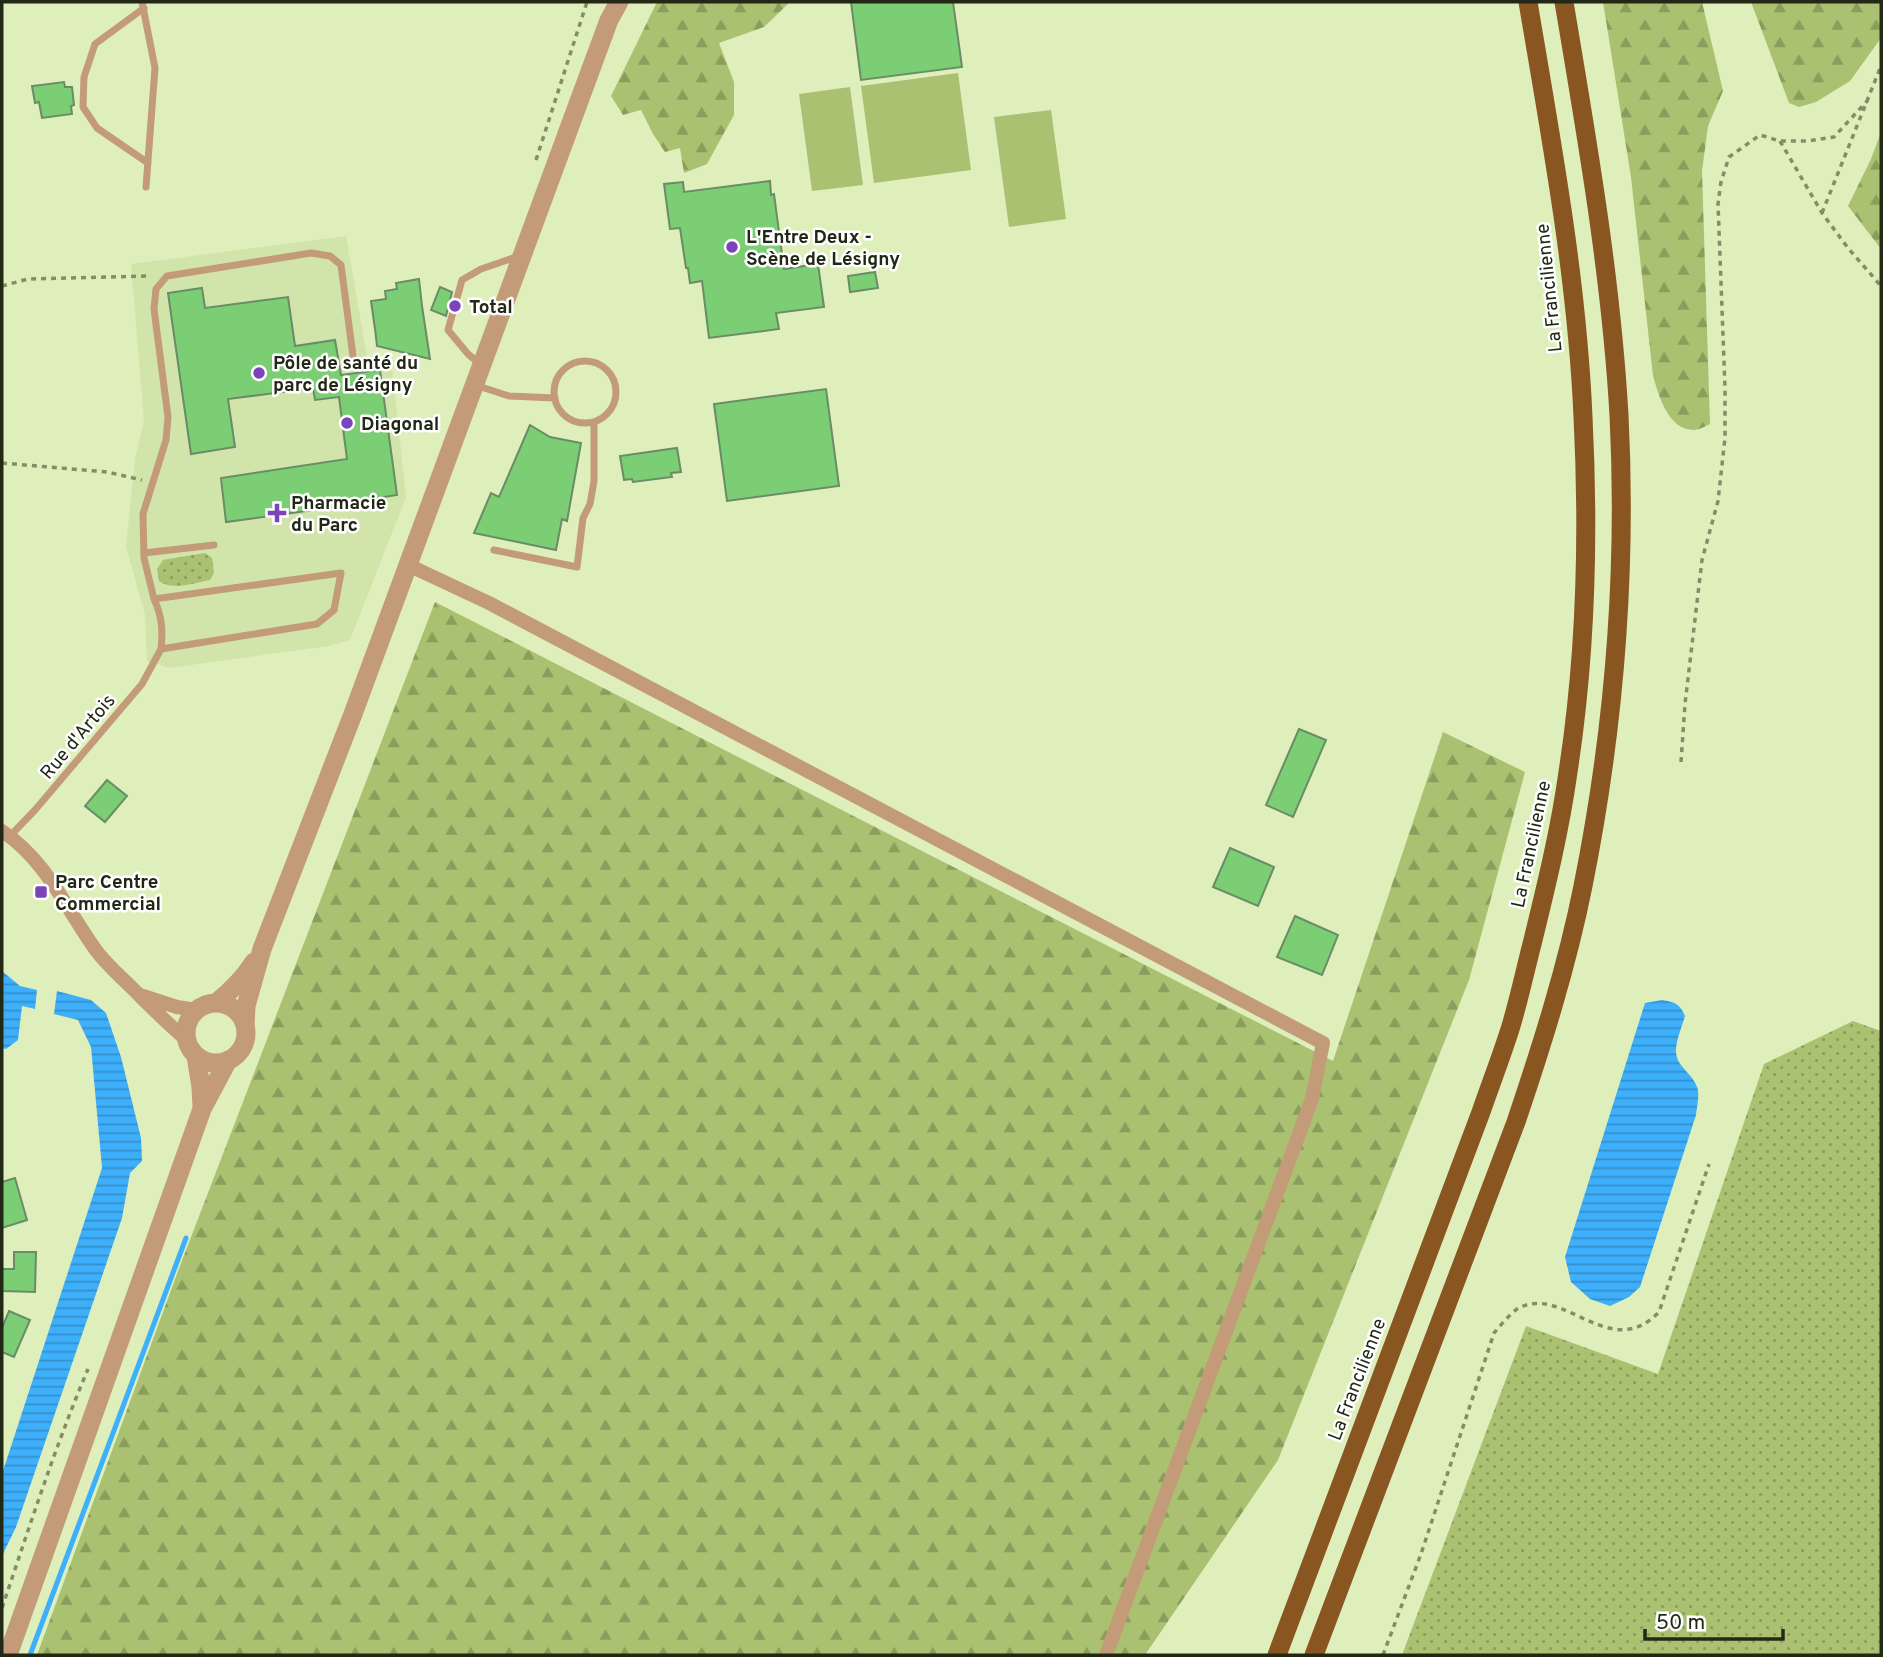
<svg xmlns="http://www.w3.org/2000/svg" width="1883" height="1657" font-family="Overpass,sans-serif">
	<defs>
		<pattern id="grass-dots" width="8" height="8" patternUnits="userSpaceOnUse" patternTransform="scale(1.75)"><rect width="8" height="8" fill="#a9c171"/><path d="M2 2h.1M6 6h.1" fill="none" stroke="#899d5c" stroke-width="1.8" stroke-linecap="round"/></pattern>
		<pattern id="forest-firs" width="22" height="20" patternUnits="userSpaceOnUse" patternTransform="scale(1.75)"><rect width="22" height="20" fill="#a9c171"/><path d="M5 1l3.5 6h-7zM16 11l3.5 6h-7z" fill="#899d5c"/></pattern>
		<pattern id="water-rules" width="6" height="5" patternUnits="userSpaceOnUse" patternTransform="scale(1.75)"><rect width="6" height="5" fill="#3eaffb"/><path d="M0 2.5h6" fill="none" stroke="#348eca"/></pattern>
	</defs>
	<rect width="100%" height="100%" fill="#deefbc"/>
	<!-- built -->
	<path fill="#d1e4aa" d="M 346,236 L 367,357 L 392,367 L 406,497 L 350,640 L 329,646 L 169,668 L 147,661 L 145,615 L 126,547 L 135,459 L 144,421 L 131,264 Z"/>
	<!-- grass -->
	<path fill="url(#grass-dots)" d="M 205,553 L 212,558 L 214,573 L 210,580 C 194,583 172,591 159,581 L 157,569 L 163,560 Z
		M 1853,1021 L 1881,1031 L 1881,1655 L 1402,1655 L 1526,1326 L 1658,1374 L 1764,1064 Z"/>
	<!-- forest -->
	<path fill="url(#forest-firs)" d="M 657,2 L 790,2 L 764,27 L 719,43 L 734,82 L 734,115 L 707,164 L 684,173 L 680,148 L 665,152 L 653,134 L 641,110 L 623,115 L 611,96 Z
		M 1603,2 L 1702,2 L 1723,91 L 1708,126 L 1702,171 L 1710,424 C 1706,426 1699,430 1694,430 C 1668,430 1659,396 1653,376 L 1631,177 Z
		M 1751,2 L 1881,2 L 1881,38 L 1850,81 L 1816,102 L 1799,107 L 1789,103 Z
		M 1881,132 L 1881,249 L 1848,206 L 1871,159 Z
		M 435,602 L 1333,1061 L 1443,732 L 1525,772 L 1469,980 L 1278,1460 L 1145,1655 L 37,1655 L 178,1271 Z"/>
	<!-- garden -->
	<path fill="#a9c171" d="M 958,73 L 971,170 L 874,183 L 861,86 Z
		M 850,87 L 863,185 L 812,191 L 799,94 Z
		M 1051,110 L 1066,219 L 1009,227 L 994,117 Z"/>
	<!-- water -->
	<path fill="url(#water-rules)" d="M 2,971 L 20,986 L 37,990 L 35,1009 L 22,1006 L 18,1040 L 6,1049 L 2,1048 Z
		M 57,991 L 91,1000 L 106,1013 L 121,1057 L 141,1138 L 142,1161 L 130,1173 L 122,1218 L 16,1527 L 2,1556 L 2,1474 L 102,1168 L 91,1047 L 78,1020 L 54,1014 Z
		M 1662,1000 C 1675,1002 1680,1004 1685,1016 C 1682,1026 1677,1038 1676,1049 C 1675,1067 1692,1072 1697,1087 C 1700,1094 1697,1106 1696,1115 L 1640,1287 L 1629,1297 L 1610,1306 L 1590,1299 L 1571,1282 L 1565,1257 L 1645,1003 Z"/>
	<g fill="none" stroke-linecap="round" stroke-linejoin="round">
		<!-- stream -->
		<path stroke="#3eaffb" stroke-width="5" d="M 30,1655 L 186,1238"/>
	</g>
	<!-- building -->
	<path fill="#7bce74" stroke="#6a8c66" stroke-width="2" d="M 851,2 L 953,2 L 962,67 L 861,80 Z
		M 64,82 L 65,87 L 72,87 L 74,105 L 71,106 L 72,114 L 42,118 L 39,102 L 35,103 L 32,86 Z
		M 770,181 L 771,195 L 774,194 L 784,269 L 818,264 L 824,307 L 776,313 L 779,329 L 709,338 L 702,281 L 690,283 L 688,268 L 686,268 L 680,228 L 670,229 L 664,184 L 683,182 L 684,192 Z
		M 875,272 L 878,288 L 850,292 L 848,276 Z
		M 419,279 L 422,306 L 430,359 L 377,346 L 375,329 L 371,301 L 386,299 L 385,291 L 397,289 L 396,283 Z
		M 440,287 L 452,292 L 446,316 L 431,310 Z
		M 202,288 L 205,308 L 288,297 L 295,346 L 335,340 L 341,375 L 380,370 L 397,495 L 371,499 L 372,502 L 226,522 L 221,478 L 347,459 L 339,397 L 315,400 L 313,388 L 228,399 L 235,447 L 191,454 L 168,293 Z
		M 826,389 L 839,486 L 727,501 L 714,404 Z
		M 530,425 L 550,437 L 581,443 L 567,521 L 562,519 L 556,550 L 474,533 L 491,493 L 499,497 Z
		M 677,448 L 681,472 L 671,473 L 672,477 L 633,482 L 632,479 L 624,480 L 620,456 Z
		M 1299,729 L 1326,740 L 1293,817 L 1266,805 Z
		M 107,780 L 127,796 L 105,822 L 85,806 Z
		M 1230,848 L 1274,867 L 1258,906 L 1213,887 Z
		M 1295,916 L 1338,935 L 1322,975 L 1277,957 Z
		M 15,1178 L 27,1220 L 2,1228 L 2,1182 Z
		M 14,1252 L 36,1252 L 35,1292 L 2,1291 L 2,1269 L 14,1269 Z
		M 9,1311 L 30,1320 L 14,1357 L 2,1352 L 2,1328 Z"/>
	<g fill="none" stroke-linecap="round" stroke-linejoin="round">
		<!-- path -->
		<path stroke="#828d6a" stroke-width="3.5" stroke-dasharray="5 5" stroke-linecap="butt" d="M 1780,141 L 1822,213 L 1848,248 L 1881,286
			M 536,160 L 587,2
			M 1822,213 L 1881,66
			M 2,286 L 28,279 L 149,276
			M 2,463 L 107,472 L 142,480
			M 1681,762 L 1685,704 L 1702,560 L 1718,501 L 1725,438 L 1725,388 L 1718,204 L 1721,182 L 1729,157 L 1760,135 L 1780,141 L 1808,141 L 1834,137 L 1868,100
			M 2,1608 C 29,1528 55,1447 88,1369
			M 1383,1655 L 1421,1554 L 1494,1333 C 1501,1325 1509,1315 1517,1309 C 1563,1282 1609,1364 1659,1312 L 1709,1164"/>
		<!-- service -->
		<path stroke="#c39b79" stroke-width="7" d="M 142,2 L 155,68 L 146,187
			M 144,8 L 95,44 L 84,77 L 83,107 L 97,128 L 148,163
			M554 392a31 31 0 1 1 62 0a31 31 0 1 1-62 0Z
			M 481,365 L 468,354 L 448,330 L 462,280 L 481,269 L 519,256
			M 475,385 L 509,396 L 555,398
			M 494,550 L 577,567 L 583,518 L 590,504 L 594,481 L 594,422
			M 144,553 L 214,545
			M 341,573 L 334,610 L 317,624 L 161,649 C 163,630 162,616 154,599 Z
			M 154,599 L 144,558 L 143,514 L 166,440 L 168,417 L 154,309 L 156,289 L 167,276 L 311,253 L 330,256 L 341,265 L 353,356
			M 10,836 L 35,810 L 142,684 L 161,649"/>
		<!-- minor -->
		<path stroke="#c39b79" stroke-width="14" d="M 408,565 L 489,603 L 1323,1043 L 1312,1099 L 1106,1655
			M 2,831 C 45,859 66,908 95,949 C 108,967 125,980 140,996 C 155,1011 170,1026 187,1040
			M 140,995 L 177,1007 L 196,1010"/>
		<!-- tertiary -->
		<path stroke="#c39b79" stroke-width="19" d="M 216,1003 C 232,990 244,978 254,962
			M186 1033a30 30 0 1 1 60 0a30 30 0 1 1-60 0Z
			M 245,1026 L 246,1006 L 262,949 L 353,714 L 609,20 L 619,2
			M 196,1056 L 201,1087 L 202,1107
			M 8,1655 L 202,1109 L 228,1060"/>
		<!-- trunk -->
		<path stroke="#895622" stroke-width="19" d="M 1277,1655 L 1481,1112 C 1491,1083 1502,1055 1511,1026 C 1519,999 1525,971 1532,944 C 1546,887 1560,830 1568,772 C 1586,655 1589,535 1583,417 C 1577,277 1551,139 1528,2
			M 1314,1655 L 1516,1122 C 1542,1045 1567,966 1583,886 C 1614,731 1627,573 1619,415 C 1611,276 1587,139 1564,2"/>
	</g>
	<!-- markers -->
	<g fill="#7c44ba" stroke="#fff" stroke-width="2.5">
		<circle cx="732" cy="247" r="7"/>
		<circle cx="455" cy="306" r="7"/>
		<circle cx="259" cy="373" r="7"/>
		<circle cx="347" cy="423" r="7"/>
		<path d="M273.5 502.5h7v7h7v7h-7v7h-7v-7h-7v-7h7z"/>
		<rect x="34" y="885" width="14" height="14" rx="3.5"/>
	</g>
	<g text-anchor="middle" stroke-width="5" stroke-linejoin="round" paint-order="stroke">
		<!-- poi labels -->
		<g font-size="19" font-weight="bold" fill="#222815" stroke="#fff" text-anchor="start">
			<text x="746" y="243">L'Entre Deux -<tspan x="746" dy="22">Scène de Lésigny</tspan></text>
			<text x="469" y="313">Total</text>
			<text x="273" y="369">Pôle de santé du<tspan x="273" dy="22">parc de Lésigny</tspan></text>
			<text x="361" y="430">Diagonal</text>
			<text x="291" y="509">Pharmacie<tspan x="291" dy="22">du Parc</tspan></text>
			<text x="55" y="888">Parc Centre<tspan x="55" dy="22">Commercial</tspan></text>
		</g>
		<!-- street labels -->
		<g font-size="19" fill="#222815" stroke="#fff">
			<text transform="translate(1548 288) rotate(-96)" y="7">La Francilienne</text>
			<text transform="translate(77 736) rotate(-50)" y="7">Rue d'Artois</text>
			<text transform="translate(1530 844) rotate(-78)" y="7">La Francilienne</text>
			<text transform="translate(1356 1379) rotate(-69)" y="7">La Francilienne</text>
		</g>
	</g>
	<!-- border -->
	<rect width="1883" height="1657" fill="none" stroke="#222815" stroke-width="7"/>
	<!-- scale -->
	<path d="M1645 1629v10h138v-10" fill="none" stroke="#222815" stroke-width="3.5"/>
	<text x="1656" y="1629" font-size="21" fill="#222815" stroke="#ffffff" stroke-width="5" paint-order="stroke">50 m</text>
</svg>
